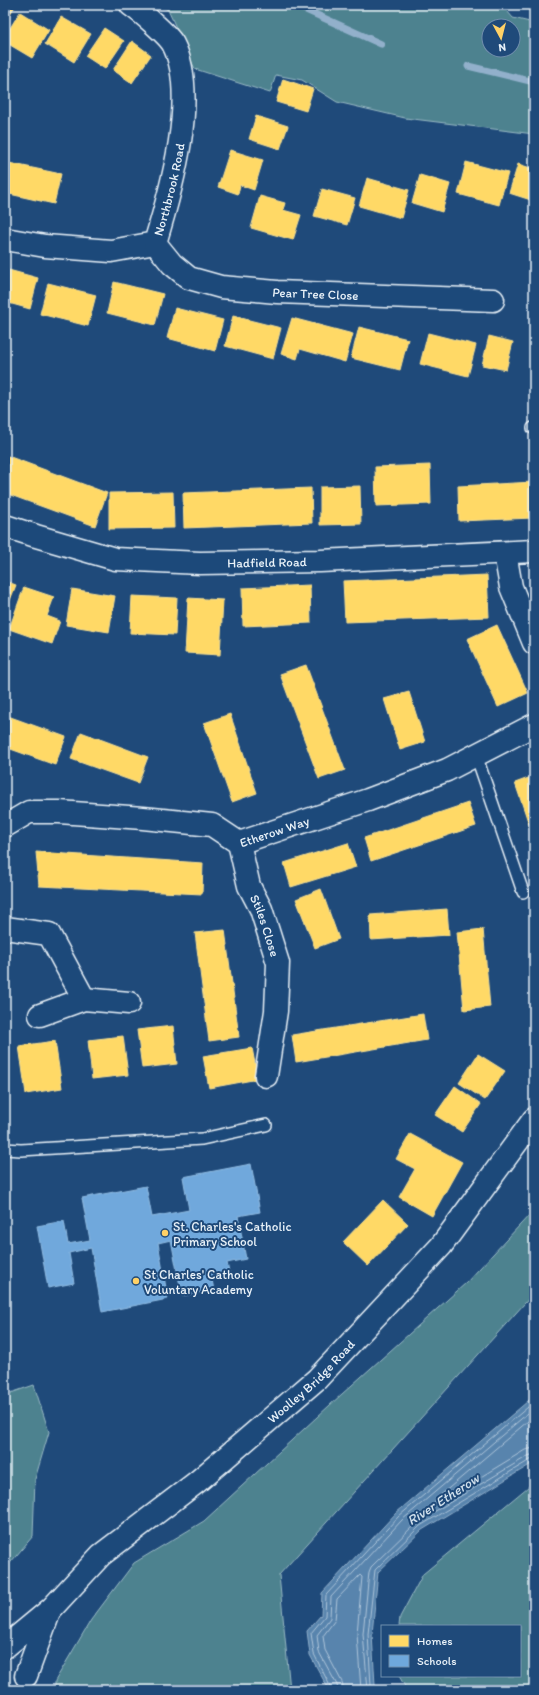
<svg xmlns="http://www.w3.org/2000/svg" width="539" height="1695" font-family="Itim,sans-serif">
	<rect width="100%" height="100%" fill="#1f4a7a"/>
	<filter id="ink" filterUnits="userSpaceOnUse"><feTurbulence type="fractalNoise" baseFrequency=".025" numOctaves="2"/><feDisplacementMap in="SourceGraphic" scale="8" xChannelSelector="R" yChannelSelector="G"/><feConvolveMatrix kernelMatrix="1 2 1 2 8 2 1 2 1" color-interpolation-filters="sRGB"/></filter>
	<g filter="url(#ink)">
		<!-- green -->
		<path fill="#4d828f" stroke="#9abac4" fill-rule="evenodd" d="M 159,5 L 502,5 L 513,18 L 534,23 L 534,134 L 405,118 L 337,102 L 302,80 L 276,75 L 270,93 L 195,69 L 168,10 ZM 489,26 L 513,26 L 513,50 L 489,50 Z
			M 534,1210 L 534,1293 L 279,1575 L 290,1690 L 55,1690 L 55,1681 L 91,1620 L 134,1563 L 204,1521 L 342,1394 L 466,1283 Z
			M 34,1385 L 49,1432 L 35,1479 L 33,1536 L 5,1569 L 5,1395 Z
			M 534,1482 L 534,1690 L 407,1690 L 399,1676 L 520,1676 L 520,1626 L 399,1626 L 400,1617 L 423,1574 Z"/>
		<!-- water -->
		<path fill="#5884ad" stroke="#92b0cb" d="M 534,1396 L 534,1462 L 533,1463 L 422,1530 L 378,1572 L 372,1634 L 375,1685 L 378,1690 L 329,1690 L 310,1655 L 307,1631 L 321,1615 L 322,1593 L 396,1513 Z"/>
		<!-- homes -->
		<path fill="#ffd966" stroke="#f8e092" d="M 5,5 L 16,5 L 5,21 Z
			M 20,12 L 49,30 L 32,58 L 5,42 L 5,36 Z
			M 61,17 L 91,34 L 74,62 L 45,44 Z
			M 104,28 L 124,41 L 105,69 L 85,56 Z
			M 132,41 L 151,55 L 132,83 L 113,70 Z
			M 283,79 L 313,89 L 306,111 L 276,102 Z
			M 256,116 L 288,126 L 280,149 L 249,139 Z
			M 230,150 L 263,160 L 254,190 L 240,185 L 238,194 L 218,187 Z
			M 466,162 L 508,173 L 499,205 L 458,194 Z
			M 9,163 L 61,174 L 54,204 L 5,193 L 5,180 Z
			M 518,164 L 534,169 L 534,201 L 509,193 Z
			M 420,175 L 450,184 L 442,212 L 412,203 Z
			M 367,178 L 409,190 L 401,218 L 359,206 Z
			M 322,189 L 355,198 L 347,225 L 314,216 Z
			M 260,196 L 285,203 L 283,210 L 301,215 L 293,240 L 251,228 Z
			M 5,269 L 38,278 L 30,309 L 5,302 Z
			M 114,282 L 163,294 L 155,325 L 107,313 Z
			M 48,283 L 96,295 L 88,326 L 40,314 Z
			M 175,308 L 223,320 L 215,351 L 167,338 Z
			M 233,316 L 281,328 L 273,359 L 225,346 Z
			M 292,318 L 353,334 L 345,362 L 300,349 L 297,359 L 281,354 Z
			M 359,327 L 408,339 L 400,370 L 351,358 Z
			M 428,333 L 476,345 L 468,376 L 420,364 Z
			M 489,336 L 513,342 L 506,370 L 482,365 Z
			M 5,455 L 107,493 L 95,526 L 5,493 Z
			M 430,465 L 431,504 L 376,506 L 375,467 Z
			M 534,482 L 534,518 L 459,521 L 458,486 Z
			M 360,486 L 361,524 L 320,525 L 320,487 Z
			M 311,488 L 312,523 L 184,528 L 183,493 Z
			M 173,492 L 174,528 L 109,529 L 109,493 Z
			M 487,575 L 489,617 L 345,622 L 343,581 Z
			M 5,581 L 16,585 L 5,613 Z
			M 310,585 L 311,623 L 243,626 L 242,588 Z
			M 24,587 L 54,597 L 47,616 L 60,621 L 52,644 L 9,629 Z
			M 72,589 L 115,596 L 109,632 L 66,625 Z
			M 132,596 L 177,598 L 175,635 L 130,633 Z
			M 188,598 L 223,600 L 220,655 L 185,653 Z
			M 497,625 L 528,693 L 498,707 L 467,639 Z
			M 306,665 L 345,770 L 319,779 L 280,674 Z
			M 409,692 L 425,742 L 400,750 L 384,699 Z
			M 230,714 L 257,793 L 232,802 L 204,723 Z
			M 5,715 L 66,737 L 55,765 L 5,747 Z
			M 81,732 L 148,757 L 138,783 L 71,759 Z
			M 534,776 L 534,836 L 533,836 L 515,783 Z
			M 468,803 L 476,826 L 371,861 L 364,838 Z
			M 348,843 L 356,867 L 291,887 L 284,863 Z
			M 36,852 L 203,863 L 202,894 L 39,886 Z
			M 321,889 L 339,939 L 315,948 L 296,899 Z
			M 447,909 L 449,935 L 371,940 L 370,915 Z
			M 483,929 L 490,1007 L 464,1010 L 457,932 Z
			M 225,930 L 239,1037 L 209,1041 L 195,933 Z
			M 423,1014 L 427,1040 L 296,1062 L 292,1035 Z
			M 173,1026 L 177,1064 L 142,1068 L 137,1030 Z
			M 123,1036 L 128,1075 L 92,1079 L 88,1040 Z
			M 55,1041 L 62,1088 L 26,1094 L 19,1046 Z
			M 252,1048 L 258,1079 L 209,1088 L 203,1056 Z
			M 478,1054 L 505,1071 L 485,1100 L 459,1083 Z
			M 455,1086 L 481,1104 L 462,1132 L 435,1115 Z
			M 410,1134 L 462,1162 L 432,1216 L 399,1197 L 415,1169 L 396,1159 Z
			M 383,1200 L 408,1224 L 368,1266 L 343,1242 Z"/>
		<!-- schools -->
		<path fill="#6fa8dc" stroke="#93bee4" d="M 251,1164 L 260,1212 L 238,1216 L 246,1259 L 227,1263 L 230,1277 L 212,1280 L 214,1290 L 182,1296 L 171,1240 L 158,1243 L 168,1299 L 102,1312 L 91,1248 L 69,1253 L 74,1283 L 48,1288 L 37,1226 L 64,1221 L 68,1244 L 90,1240 L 82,1198 L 146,1186 L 152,1217 L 189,1210 L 183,1177 Z"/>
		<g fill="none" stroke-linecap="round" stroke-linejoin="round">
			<!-- shore -->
			<path stroke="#aec5da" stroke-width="1" d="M 534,1416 L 436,1499 L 435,1502 L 438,1503 L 525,1450 L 534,1448
				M 332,1690 L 314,1654 L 311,1633 L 325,1616 L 326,1595 L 399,1516 L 534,1402
				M 338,1690 L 337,1685 L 319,1652 L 317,1635 L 330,1618 L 331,1597 L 402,1520 L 534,1408
				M 344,1690 L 342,1682 L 325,1650 L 323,1636 L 335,1620 L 337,1599 L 360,1575 L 362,1577 L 357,1634 L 361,1690
				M 368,1690 L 363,1634 L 369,1572 L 371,1567 L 417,1522 L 528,1456 L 534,1454
				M 373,1690 L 371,1686 L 368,1634 L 375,1570 L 420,1526 L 530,1460 L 534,1459"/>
			<!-- stream -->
			<path stroke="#92b0cb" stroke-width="7" d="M 295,5 L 381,44
				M 468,66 L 534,82"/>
			<!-- service casing -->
			<g stroke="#e8f1f8" stroke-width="14">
				<path id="service" d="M 533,428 L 534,428
					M 476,755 L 523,892
					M 5,1149 L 21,1150 L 202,1139 L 266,1125"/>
			</g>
			<!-- minor casing -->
			<g stroke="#e8f1f8" stroke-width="25">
				<g id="minor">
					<path id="s1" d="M 5,239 L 45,246 L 111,251 L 155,243 C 171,191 199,94 173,44 C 168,35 140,11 131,5"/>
					<path id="s2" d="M 155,243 L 172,264 L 189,278 L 221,287 L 277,292 L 493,300"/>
					<path d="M 505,553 L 511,587 L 534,643"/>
					<path id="s3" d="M 5,826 L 29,812 L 59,812 L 143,818 L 212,825 L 239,843 L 368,800 L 447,770 L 534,725"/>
					<path id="s4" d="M 239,843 L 249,886 L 261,909 L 278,963 L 276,1011 L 266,1076"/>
					<path d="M 5,928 L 49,934 L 84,999"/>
					<path d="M 40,1015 L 84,999 L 129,1003"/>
				</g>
			</g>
			<!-- tertiary casing -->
			<g stroke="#e8f1f8" stroke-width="25">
				<g id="tertiary">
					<path id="s5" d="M 5,526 L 36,536 L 115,559 L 200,563 L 320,561 L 534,551"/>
					<path id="s6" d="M 5,1647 L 51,1609 L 101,1555 L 197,1482 L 317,1379 L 441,1246 L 534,1119"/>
					<path d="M 26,1676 L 50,1610"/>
				</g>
			</g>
			<!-- service -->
			<use href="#service" stroke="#1f4a7a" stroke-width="11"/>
			<!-- minor -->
			<use href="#minor" stroke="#1f4a7a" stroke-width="22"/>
			<!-- tertiary -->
			<use href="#tertiary" stroke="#1f4a7a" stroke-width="22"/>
		</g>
	</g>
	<!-- markers -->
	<g fill="#ffd166" stroke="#1f4a7a" stroke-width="1.5">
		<circle cx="165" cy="1233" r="4"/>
		<circle cx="136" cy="1281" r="4"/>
	</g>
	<g text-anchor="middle" stroke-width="4" stroke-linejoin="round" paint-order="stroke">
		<!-- street labels -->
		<g font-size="13" fill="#e8f1f8" stroke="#1f4a7a">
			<text dy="5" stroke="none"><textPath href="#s1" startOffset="207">Northbrook Road</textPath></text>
			<text dy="5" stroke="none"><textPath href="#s2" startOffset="177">Pear Tree Close</textPath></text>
			<text dy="5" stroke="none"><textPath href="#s5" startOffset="267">Hadfield Road</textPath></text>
			<text dy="5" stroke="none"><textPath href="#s3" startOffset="281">Etherow Way</textPath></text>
			<text dy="5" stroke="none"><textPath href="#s4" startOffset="87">Stiles Close</textPath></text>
			<text dy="5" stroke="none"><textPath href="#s6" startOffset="406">Woolley Bridge Road</textPath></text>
		</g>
		<!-- poi labels -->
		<g font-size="13" fill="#e8f1f8" stroke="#1f4a7a" text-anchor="start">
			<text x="173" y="1231">St. Charles's Catholic<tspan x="173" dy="15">Primary School</tspan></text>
			<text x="144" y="1279">St Charles' Catholic<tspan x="144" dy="15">Voluntary Academy</tspan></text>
		</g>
		<!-- water labels -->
		<g font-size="14" font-style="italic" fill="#d2e1ed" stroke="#1f4a7a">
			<text transform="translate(443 1499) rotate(-33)" y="5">River Etherow</text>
		</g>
	</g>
	<!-- margin -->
	<rect width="539" height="1695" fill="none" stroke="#1f4a7a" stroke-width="20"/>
	<rect x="10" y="10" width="519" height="1675" fill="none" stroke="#e8f1f8" stroke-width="1.5" filter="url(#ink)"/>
	<!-- legend -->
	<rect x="381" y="1625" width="140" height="52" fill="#1f4a7a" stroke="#6f8dac"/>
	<rect x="389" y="1635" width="20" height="12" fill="#ffd966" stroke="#6f8dac"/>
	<text x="417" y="1645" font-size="12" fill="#e8f1f8">Homes</text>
	<rect x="389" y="1655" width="20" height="12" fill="#6fa8dc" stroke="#6f8dac"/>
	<text x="417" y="1665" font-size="12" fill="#e8f1f8">Schools</text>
	<!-- north arrow -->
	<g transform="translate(501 38) rotate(173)"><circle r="19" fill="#1f4a7a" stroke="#6f8dac"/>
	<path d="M0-3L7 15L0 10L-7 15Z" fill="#ffd166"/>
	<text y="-6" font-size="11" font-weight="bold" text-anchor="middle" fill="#e8f1f8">N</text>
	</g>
</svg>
